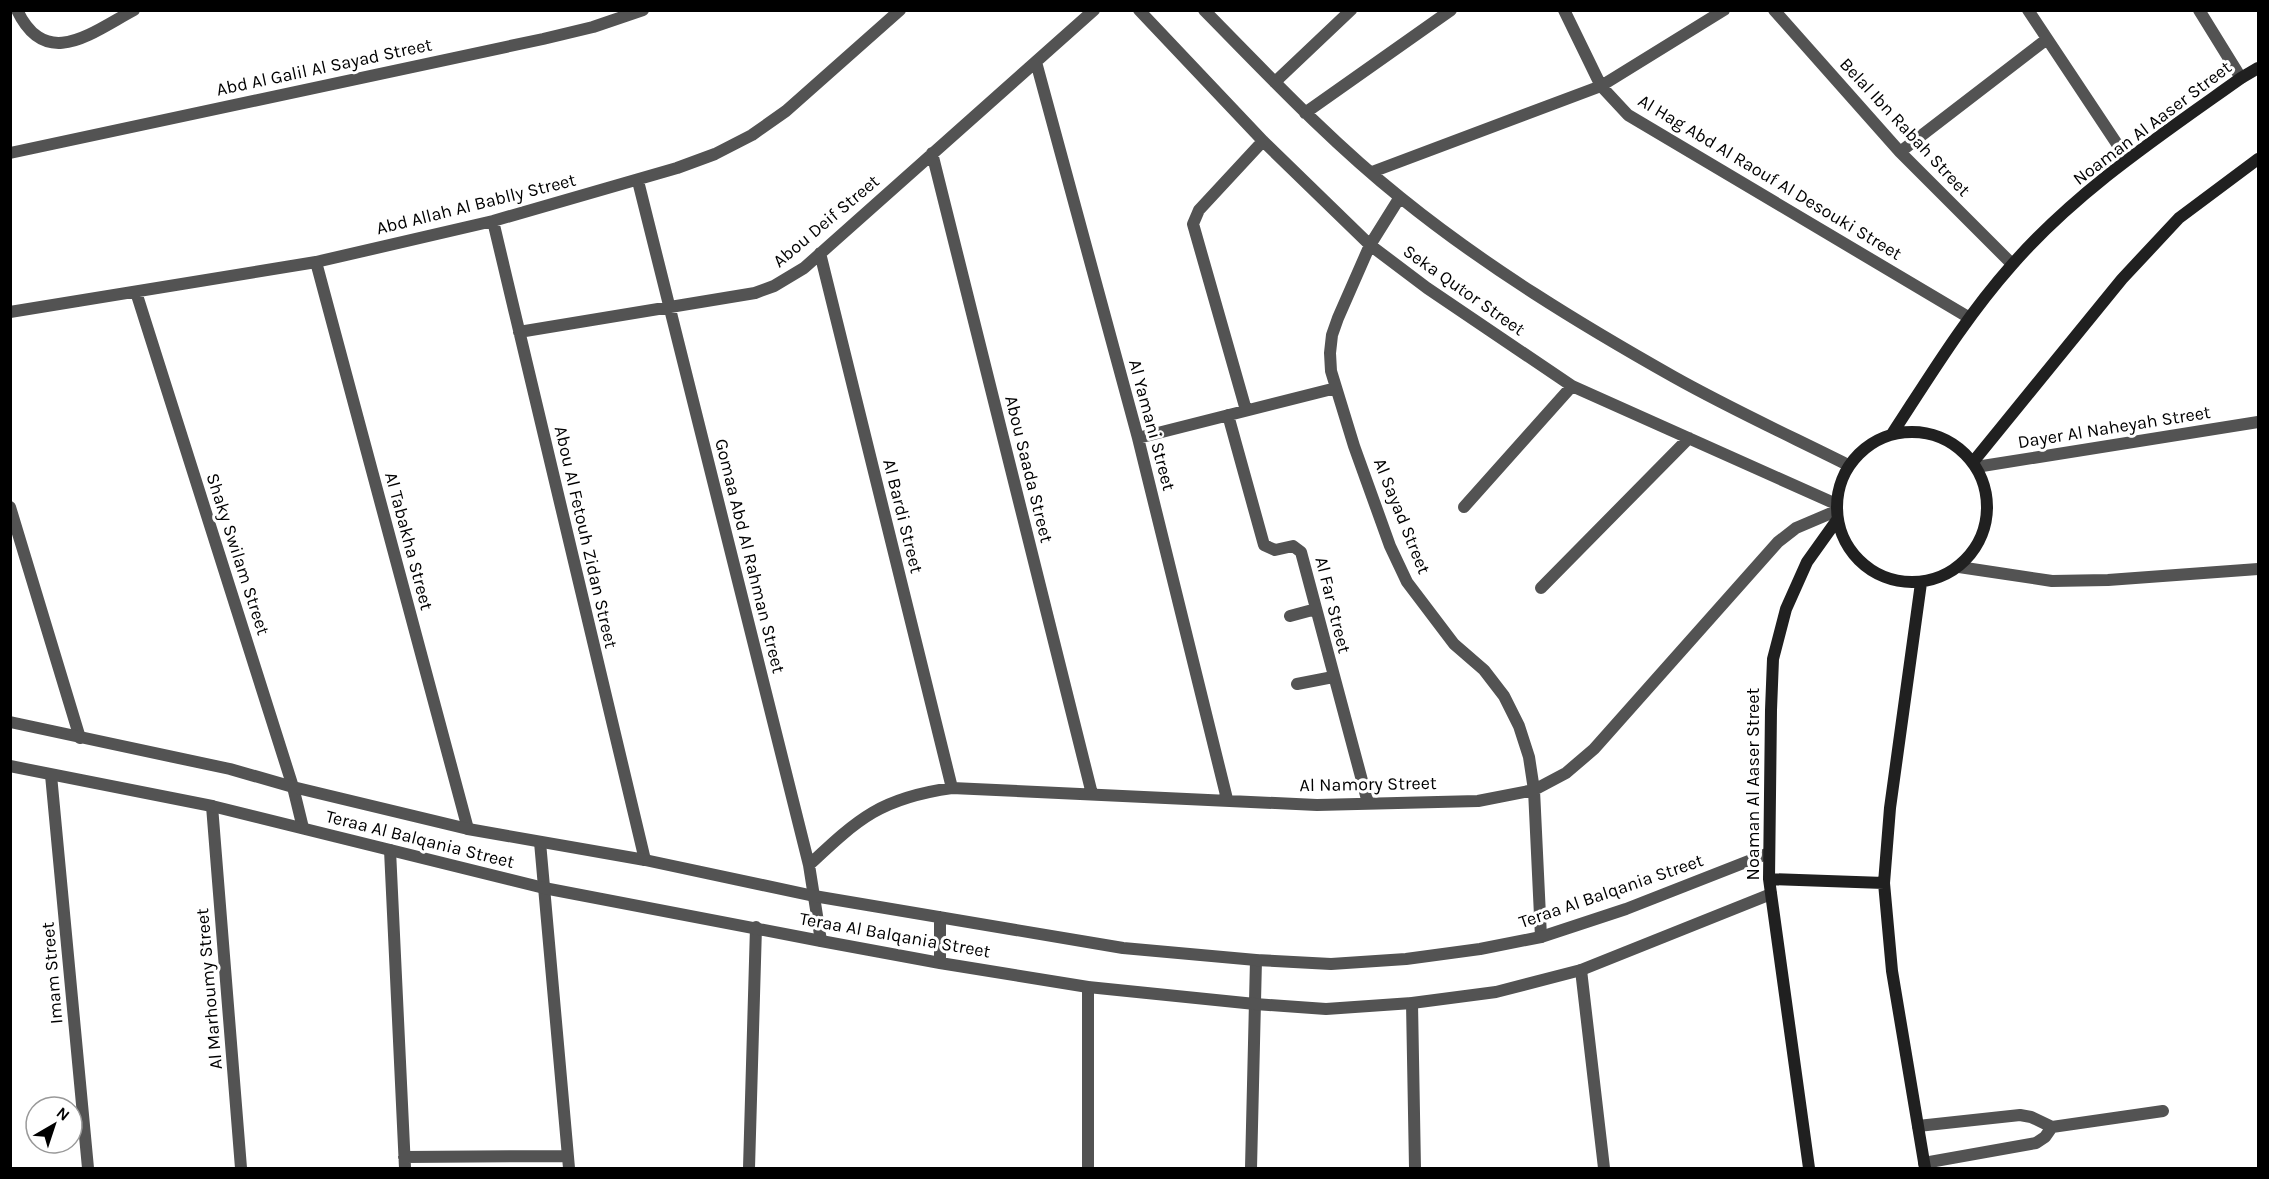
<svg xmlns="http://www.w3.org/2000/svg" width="2269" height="1179" font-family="Karla,sans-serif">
	<rect width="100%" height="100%" fill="#fff"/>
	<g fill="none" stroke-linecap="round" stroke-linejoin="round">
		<!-- service -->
		<path stroke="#535353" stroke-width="12" d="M 1275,82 L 1351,10
			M 1918,1126 L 2020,1115 L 2031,1117 L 2052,1127 L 2163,1111
			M 1924,1163 L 2036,1143 L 2045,1137 L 2052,1127"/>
		<!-- minor -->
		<path stroke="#535353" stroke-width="12" d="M 17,10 C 46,71 91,33 134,10
			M 1139,10 L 1263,141 L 1370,245 L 1427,288 L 1572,386 L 1836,504
			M 1204,10 C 1268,75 1330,141 1401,198 C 1485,266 1580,324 1674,377 C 1731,409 1790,436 1848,465
			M 1564,10 L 1601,86 L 1628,115 L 1968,317
			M 1774,10 L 1900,152 L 2012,264
			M 2028,10 L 2127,159
			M 2199,10 L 2241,78
			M 1036,62 L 1138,438 L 1227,799
			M 1305,113 L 1451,10
			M 1900,152 L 2047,39
			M 10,153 L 543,39 L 593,27 L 643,10
			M 932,153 L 1092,794
			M 1372,172 L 1601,86 L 1724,10
			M 638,181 L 809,865 L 821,941
			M 1400,197 L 1370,245 L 1338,318 L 1332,335 L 1330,353 L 1331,371 L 1354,446 L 1390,546 L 1407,582 L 1454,644 L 1484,670 L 1504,696 L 1519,726 L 1529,757 L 1534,790 L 1541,937
			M 493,221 L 645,860
			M 820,253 L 952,788
			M 316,262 L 468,829
			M 136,292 L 293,787 L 303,828
			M 10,312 L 316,262 L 493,221 L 677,168 L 715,154 L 752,135 L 786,111 L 900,10
			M 519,332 L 755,293 L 774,286 L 804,268 L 1094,10
			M 1246,410 L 1193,224 L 1199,210 L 1263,141
			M 1228,415 L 1264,545 L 1275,550 L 1293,546 L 1301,552 L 1368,803
			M 1138,438 L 1336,388
			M 10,507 L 80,738
			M 1464,507 L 1572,386
			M 1959,567 L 2052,581 L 2108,580 L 2258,569
			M 1541,588 L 1689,438
			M 1290,616 L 1316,609
			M 1297,684 L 1333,677
			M 51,775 L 88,1168
			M 212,806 L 241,1168
			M 540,842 L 569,1168
			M 390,850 L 405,1168
			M 809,865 C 859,818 881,798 952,788 L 1317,805 L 1478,801 L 1534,790 L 1566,773 L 1594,749 L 1778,542 L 1796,528 L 1836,511
			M 1581,970 L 1604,1168
			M 1412,1003 L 1415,1168
			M 404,1157 L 568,1156
			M 749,1168 L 756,927
			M 1088,1168 L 1088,987
			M 1251,1168 L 1256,960"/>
		<!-- tertiary -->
		<path stroke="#535353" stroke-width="12" d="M 1976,467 L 2258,422
			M 10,722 L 230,769 L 293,787 L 468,829 L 645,860 L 814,896 L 1123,948 L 1256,960 L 1331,964 L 1406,959 L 1480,949 L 1541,937 L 1626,909 L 1769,853
			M 10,766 L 212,806 L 544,888 L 821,941 L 940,963 L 1088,987 L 1255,1004 L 1326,1009 L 1412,1003 L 1496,992 L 1581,970 L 1771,894
			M 940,963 L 940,917"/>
		<!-- secondary -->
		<path stroke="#202020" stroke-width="12" d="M1837 507a75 75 0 1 1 150 0a75 75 0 1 1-150 0Z
			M 1892,434 C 1930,376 1965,318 2011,266 C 2076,191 2161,135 2241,78 L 2258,68
			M 1973,462 L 2122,279 L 2179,218 L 2258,159
			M 1921,583 L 1890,808 L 1884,883 L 1892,971 L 1925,1168
			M 1769,879 L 1884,883
			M 1809,1168 L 1769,879 L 1771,710 L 1773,659 L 1786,609 L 1807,562 L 1837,520"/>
	</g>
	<g text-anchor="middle" stroke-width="6" stroke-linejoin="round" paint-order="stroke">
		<!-- street labels -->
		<g font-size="18" fill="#000" stroke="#fff">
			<text transform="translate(324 67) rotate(-12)" y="6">Abd Al Galil Al Sayad Street</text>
			<text transform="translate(2152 123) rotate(-37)" y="6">Noaman Al Aaser Street</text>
			<text transform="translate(1905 127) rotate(47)" y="6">Belal Ibn Rabah Street</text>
			<text transform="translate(1770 177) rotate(31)" y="6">Al Hag Abd Al Raouf Al Desouki Street</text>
			<text transform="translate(476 204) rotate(-14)" y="6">Abd Allah Al Bablly Street</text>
			<text transform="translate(826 221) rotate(-40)" y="6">Abou Deif Street</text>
			<text transform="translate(1464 290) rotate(35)" y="6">Seka Qutor Street</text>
			<text transform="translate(1152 425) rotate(75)" y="6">Al Yamani Street</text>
			<text transform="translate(2114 427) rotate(-9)" y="6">Dayer Al Naheyah Street</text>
			<text transform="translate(1029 469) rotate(76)" y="6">Abou Saada Street</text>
			<text transform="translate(903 516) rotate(76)" y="6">Al Bardi Street</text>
			<text transform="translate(1402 516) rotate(68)" y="6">Al Sayad Street</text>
			<text transform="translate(586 537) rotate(77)" y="6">Abou Al Fetouh Zidan Street</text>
			<text transform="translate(409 541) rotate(75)" y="6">Al Tabakha Street</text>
			<text transform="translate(238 554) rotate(72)" y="6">Shaky Swilam Street</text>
			<text transform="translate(750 556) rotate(76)" y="6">Gomaa Abd Al Rahman Street</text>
			<text transform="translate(1333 605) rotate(76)" y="6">Al Far Street</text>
			<text transform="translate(1368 784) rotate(-1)" y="6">Al Namory Street</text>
			<text transform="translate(1753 784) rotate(-90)" y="6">Noaman Al Aaser Street</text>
			<text transform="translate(420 839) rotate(14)" y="6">Teraa Al Balqania Street</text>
			<text transform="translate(1611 891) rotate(-19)" y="6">Teraa Al Balqania Street</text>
			<text transform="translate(895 935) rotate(10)" y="6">Teraa Al Balqania Street</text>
			<text transform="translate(52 973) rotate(-95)" y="6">Imam Street</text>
			<text transform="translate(209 989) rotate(-95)" y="6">Al Marhoumy Street</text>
		</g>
	</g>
	<!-- border -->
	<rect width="2269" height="1179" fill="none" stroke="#000000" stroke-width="24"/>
	<!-- north arrow -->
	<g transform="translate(54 1125) rotate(39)"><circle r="28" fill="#ffffff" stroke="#999999" stroke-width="1.5"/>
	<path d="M0-4.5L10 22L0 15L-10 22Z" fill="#000000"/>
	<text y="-9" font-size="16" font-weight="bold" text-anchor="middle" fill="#000000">N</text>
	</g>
</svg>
